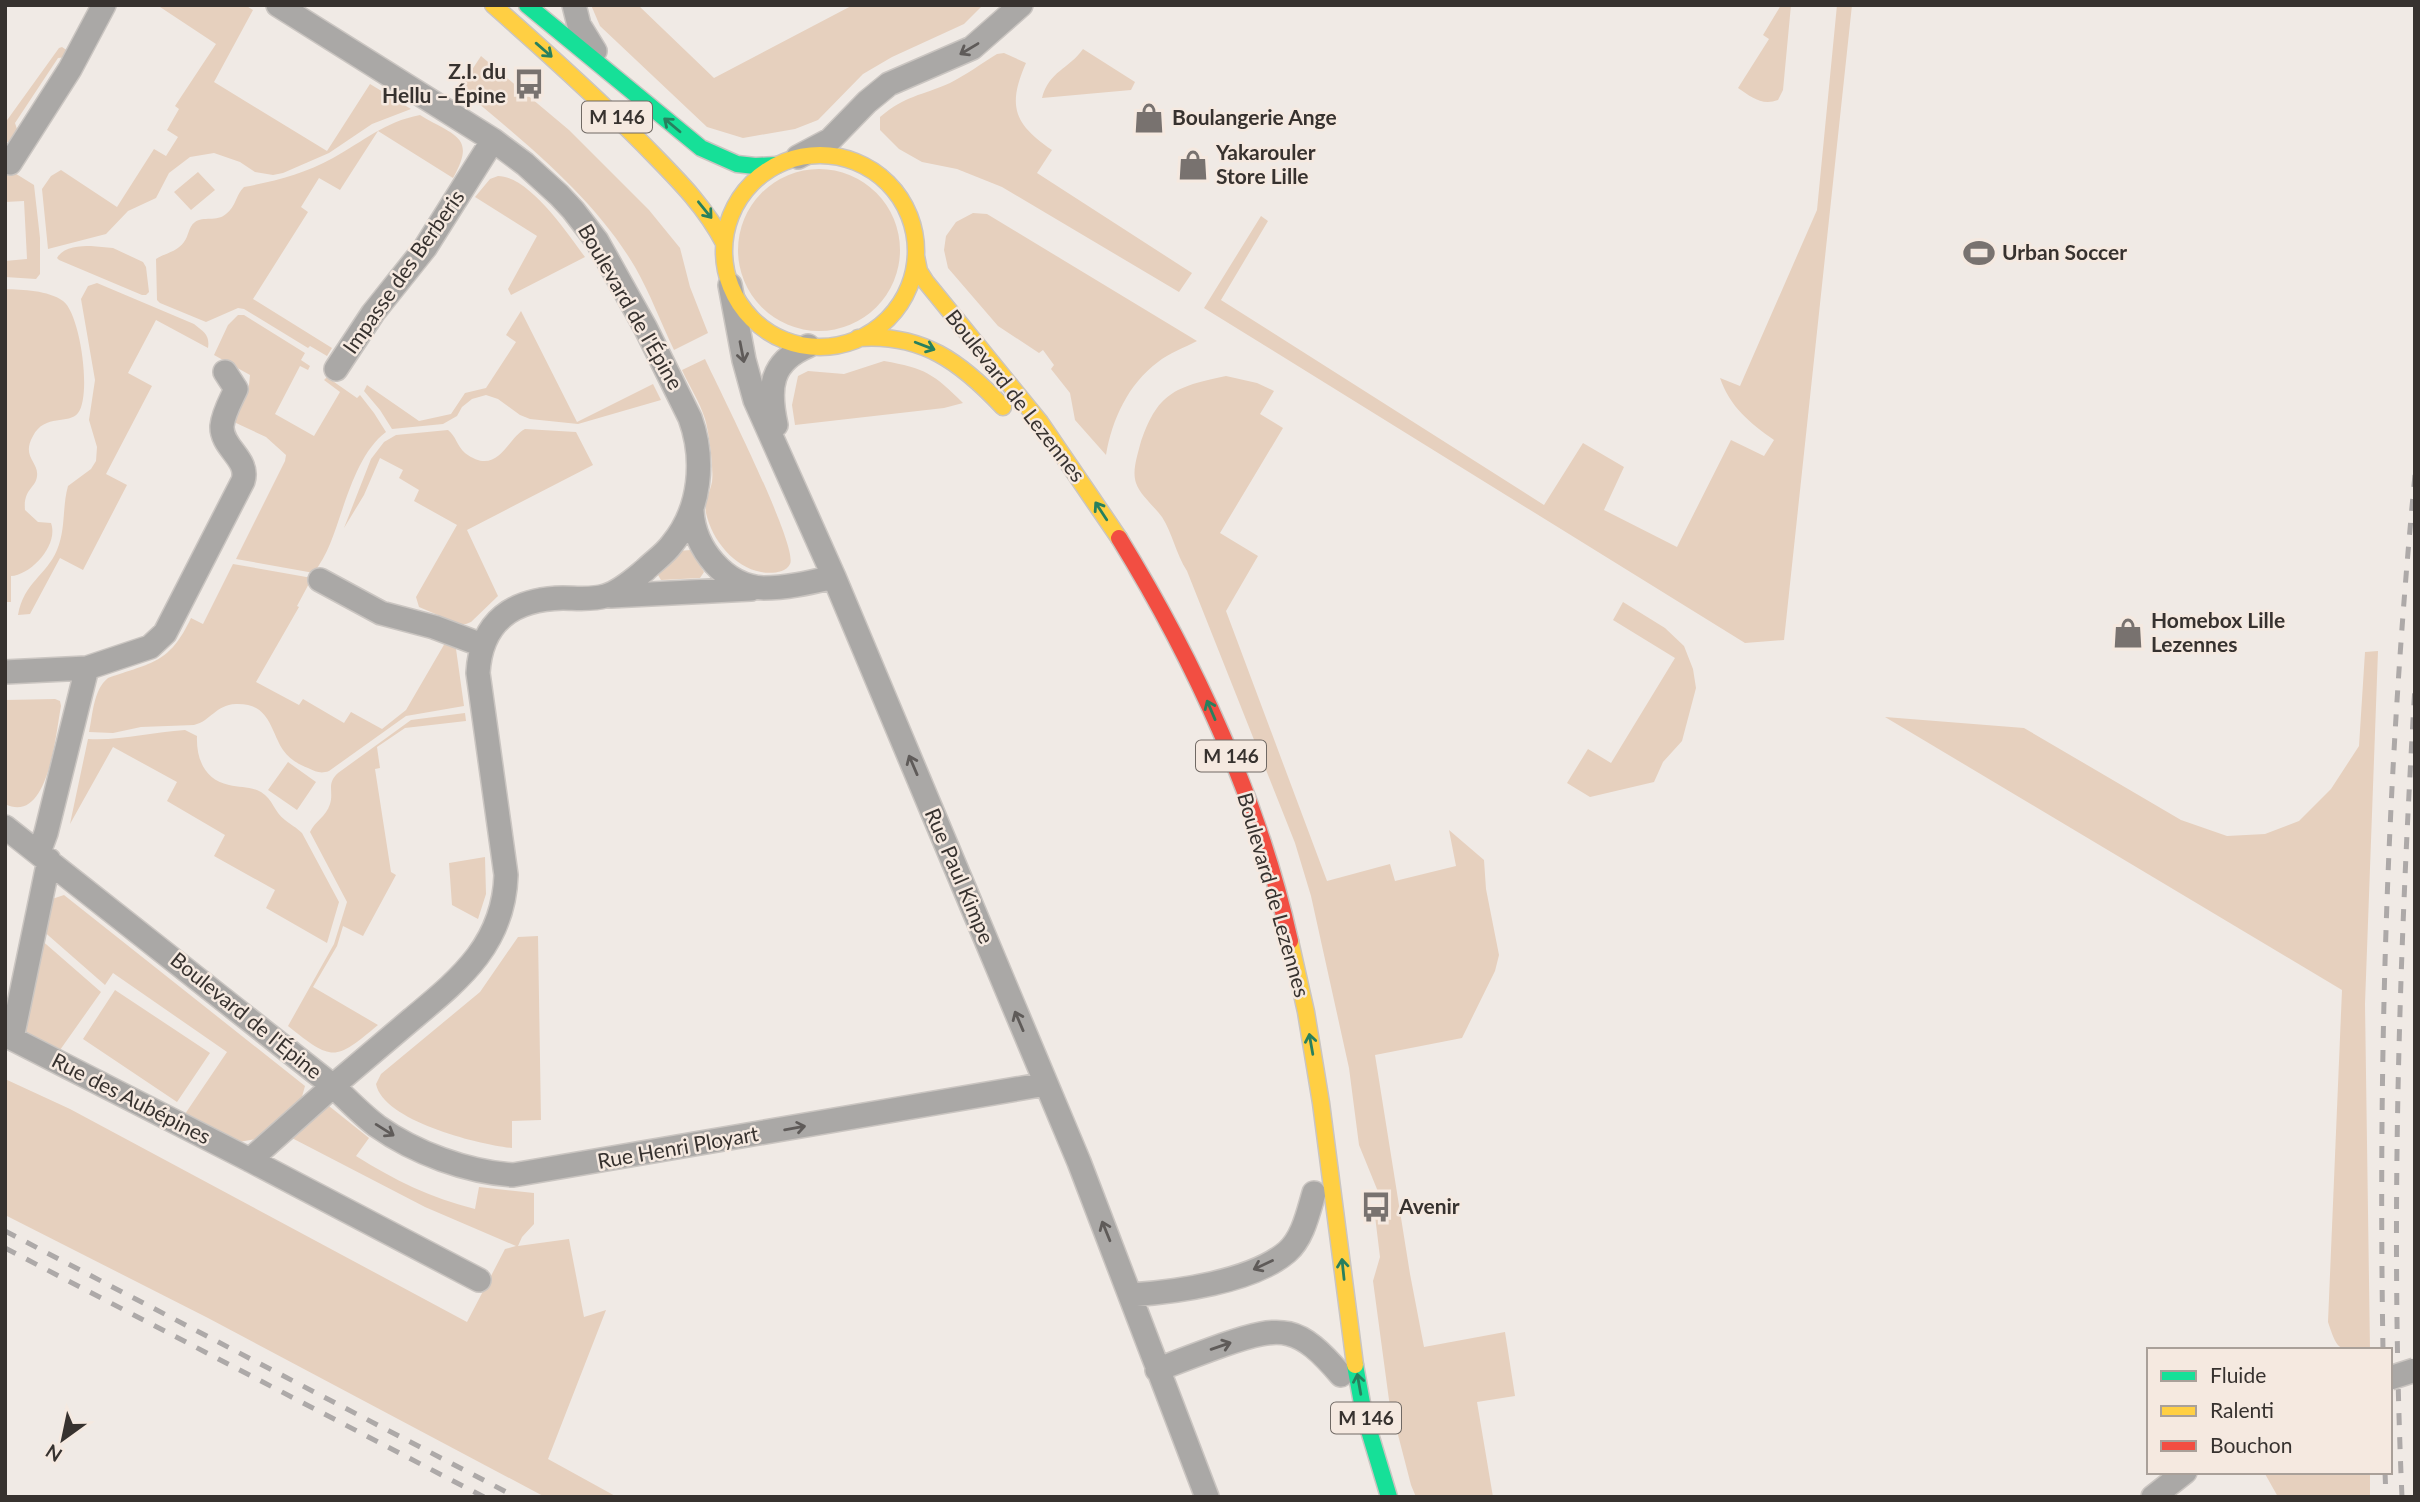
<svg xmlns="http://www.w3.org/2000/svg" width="2420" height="1502" font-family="Lato,sans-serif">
	<rect width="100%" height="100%" fill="#f0eae5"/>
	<!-- green -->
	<path fill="#e6d0be" d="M 157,5 L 245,5 L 253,10 L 214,82 L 327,151 L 370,84 L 411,109 L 372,124 L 329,153 L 283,173 L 273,175 L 255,172 L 240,162 L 214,153 L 190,157 L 169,173 L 156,198 L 128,211 L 106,234 L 48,249 L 42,189 L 51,176 L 61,170 L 117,207 L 154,149 L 166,156 L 178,137 L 167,130 L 179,109 L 175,106 L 216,44 Z
		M 591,5 L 638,5 L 714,78 L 853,5 L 983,5 L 964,24 L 892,57 L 863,74 L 818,120 L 795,129 L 743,138 L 707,127 L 600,26 Z
		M 1781,5 L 1791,5 L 1783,90 L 1778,100 C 1762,106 1751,97 1738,88 L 1769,39 L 1763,35 Z
		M 1837,5 L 1852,5 L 1784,640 L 1745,643 L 1204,308 L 1261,216 L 1268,221 L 1221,300 L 1544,505 L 1583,443 L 1624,467 L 1604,510 L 1677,547 L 1731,440 L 1764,456 L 1774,440 C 1750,423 1730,407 1720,378 L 1740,386 L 1817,210 Z
		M 62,47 L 71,53 L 68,57 L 58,58 L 15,123 L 19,135 L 14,140 L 5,143 L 5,123 L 59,48 Z
		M 1083,49 L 1135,82 L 1131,90 L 1042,98 C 1049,71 1069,69 1083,49 Z
		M 1004,53 L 1026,63 C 1007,106 1014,124 1052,150 L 1037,173 L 1192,273 L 1179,292 L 1002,187 L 957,169 L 922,162 L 899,149 L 880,130 L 880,117 C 906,95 921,96 950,83 C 966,75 982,63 997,54 Z
		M 481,56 L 569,130 L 649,210 L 680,248 L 690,287 L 708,333 L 674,350 C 661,323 650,293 635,267 C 593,196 523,141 460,88 Z
		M 420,115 C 454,136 477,136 453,178 L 378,131 L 340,190 L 319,178 L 301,207 L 308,212 L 253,299 L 332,348 L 327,356 L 310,346 L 308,348 L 244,309 L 238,308 L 206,322 L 160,303 L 157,300 L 156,259 C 165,253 177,252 184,242 C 189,236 188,227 195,222 C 203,216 217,222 226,214 C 236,207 236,194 244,187 C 276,181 304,174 333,158 C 364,141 384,122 420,115 Z
		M 5,167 L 34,185 L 40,238 L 40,274 L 36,279 L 5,277 L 5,261 L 27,259 L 24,201 L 5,202 Z
		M738 250a81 81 0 1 1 162 0a81 81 0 1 1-162 0Z
		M 198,172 L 215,190 L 191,210 L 174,192 Z
		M 498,176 C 529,176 568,234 585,257 L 511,295 L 508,289 L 537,236 L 475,197 L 490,179 Z
		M 973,213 L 987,214 L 1197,341 C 1184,348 1169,353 1158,362 C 1128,384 1112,420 1106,455 L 1075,420 L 1070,393 L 1051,369 L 1054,365 L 1043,350 L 1039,353 L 998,326 L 948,268 L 944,250 L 946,236 L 956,222 Z
		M 91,246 L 113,248 L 143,262 L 146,267 L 149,292 L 146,295 L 142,295 L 59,260 L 57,258 C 63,247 79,246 91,246 Z
		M 97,283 L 194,324 C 204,332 210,335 208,348 L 156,320 L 128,373 L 152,386 L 106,474 L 127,485 L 83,570 L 60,558 L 30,614 L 18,615 C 24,582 46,576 57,550 C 66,529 62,507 68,486 L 91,469 L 96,461 L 97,447 L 89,420 L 95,380 L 81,299 L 88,286 Z
		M 5,289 C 23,290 48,290 63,301 C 80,313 92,395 78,413 C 69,425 45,413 33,436 C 21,457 39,462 37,476 C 36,488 23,489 25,510 L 38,522 L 51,523 C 59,545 31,575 11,576 L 11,602 L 5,602 Z
		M 521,311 L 577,422 L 653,384 L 661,400 L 578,424 L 530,419 L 520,415 L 498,399 L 486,395 L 472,399 L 462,407 L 457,416 L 443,424 L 392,429 L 380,410 L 364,391 L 367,385 L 419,421 L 451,414 L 465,393 L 486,388 L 516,342 L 506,335 Z
		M 238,315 L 244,315 L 305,353 L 301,360 L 310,366 L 308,370 L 300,366 L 275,414 L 314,436 L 340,392 L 324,380 L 327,377 L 357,398 L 360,395 L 374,413 L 386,432 C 355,455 344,510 330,544 C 326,554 320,564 314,573 L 236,559 L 285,461 L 286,455 L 266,437 L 236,423 L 234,418 L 249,385 L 250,375 L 214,355 L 228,325 Z
		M 705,359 C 717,385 799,547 790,564 C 786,573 770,574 761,572 C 734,567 712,540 706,513 C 704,503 710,492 712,482 C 714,469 709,432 705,419 C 700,402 689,386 682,370 Z
		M 884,361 C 925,368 934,374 963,403 L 944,408 L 795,425 L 792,405 L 798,376 L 808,371 L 844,374 Z
		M 1226,376 L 1257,383 L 1274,391 L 1260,414 L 1283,428 L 1220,533 L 1258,556 L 1226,611 L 1327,881 L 1390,864 L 1395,881 L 1456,866 L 1449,830 L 1484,860 L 1486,889 L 1499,955 L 1495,971 L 1462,1038 L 1375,1055 L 1410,1274 L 1424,1347 L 1505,1332 L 1515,1396 L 1477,1402 L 1493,1497 L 1416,1497 L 1411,1485 L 1389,1400 L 1373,1281 L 1380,1257 L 1375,1216 L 1383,1215 L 1381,1199 L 1359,1145 L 1349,1068 L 1311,896 L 1295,843 L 1187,571 C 1176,554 1172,532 1162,517 C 1154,506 1140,495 1136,483 C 1132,471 1137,457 1140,445 C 1157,393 1174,387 1226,376 Z
		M 525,429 L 576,432 L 593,465 L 467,530 L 498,596 L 471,622 L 466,624 L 459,624 L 419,607 L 416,597 L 457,525 L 414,501 L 419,490 L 399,478 L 403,470 L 380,458 L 364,495 L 344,528 L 371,459 L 384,442 L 396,435 L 448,430 C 456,436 457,446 465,453 C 498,478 507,438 525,429 Z
		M 691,550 L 704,572 L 700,578 L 661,580 L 658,575 L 678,551 Z
		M 233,564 L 312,578 L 297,606 L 299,607 L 256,682 L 299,705 L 303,699 L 344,723 L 351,712 L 382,729 L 406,710 L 445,643 L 456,649 L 464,706 L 406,716 L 329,771 C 321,774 316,772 308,768 C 298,764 289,759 283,750 C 270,730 270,703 236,704 C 215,705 211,721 194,725 L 141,727 L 113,733 L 89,732 C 93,715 93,690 108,678 C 153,662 169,664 191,618 L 203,624 Z
		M 1623,602 L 1665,628 L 1684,646 L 1693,669 L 1696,688 L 1682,741 L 1663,762 L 1654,782 L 1590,797 L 1567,783 L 1588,749 L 1611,763 L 1675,658 L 1613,620 Z
		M 2378,651 L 2365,1004 L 2370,1350 C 2338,1350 2338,1352 2328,1322 L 2342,990 L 1885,717 L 2024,728 L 2181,820 L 2227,836 L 2265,834 L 2299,821 L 2331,789 L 2359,746 L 2365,652 Z
		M 55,699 L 60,701 L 61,706 C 56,731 49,826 5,804 L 5,700 Z
		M 465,713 L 466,721 L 405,728 L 377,747 L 380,768 L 375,769 L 391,872 L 396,875 L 363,936 L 343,926 L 337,946 L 313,987 L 378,1025 C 335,1061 333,1062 288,1026 L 334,944 L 347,902 L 310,832 C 315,821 326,817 330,804 C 334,791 326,784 338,773 L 411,720 Z
		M 185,730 L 197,736 C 196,759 205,780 229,785 C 240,788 250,786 261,792 C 273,799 274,812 285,820 C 291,825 296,827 302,833 L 339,902 L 327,943 L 266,908 L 275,890 L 214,856 L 225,835 L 167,801 L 177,782 L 113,747 L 70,824 L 88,739 C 120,741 152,732 185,730 Z
		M 288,762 L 316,782 L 297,810 L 268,790 Z
		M 485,857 L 486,894 L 478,919 L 452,905 L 449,863 Z
		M 64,895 L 305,1086 L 300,1104 L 262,1138 L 239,1142 L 185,1114 L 227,1052 L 113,973 L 105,985 L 41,929 L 52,899 Z
		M 538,936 L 541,1120 L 512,1121 L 512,1148 C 480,1145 383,1121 376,1084 L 381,1074 L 480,992 L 518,937 Z
		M 39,938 L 101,992 L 60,1050 L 30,1036 L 25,1031 Z
		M 115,990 L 210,1053 L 177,1102 L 83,1039 Z
		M 5,1079 L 70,1109 L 467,1322 L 505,1249 L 516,1246 L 425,1207 L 288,1136 L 323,1108 L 329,1106 L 369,1138 L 356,1156 C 394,1180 431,1198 475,1209 L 479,1187 L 534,1193 L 534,1224 L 522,1237 L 518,1246 L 569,1239 L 584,1317 L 606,1310 L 548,1459 L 617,1497 L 545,1497 L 208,1318 L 5,1215 Z
		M 2264,1472 L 2370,1472 L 2370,1497 L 2278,1497 Z"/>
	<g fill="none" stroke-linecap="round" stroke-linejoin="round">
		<!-- street casing -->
		<g stroke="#cac5c1" stroke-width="26">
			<path id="street" d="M 574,5 L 579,25 L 595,51
				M 798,157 L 830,140 L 867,102 L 889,84 L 972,48 L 1021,5
				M 10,163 L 70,69 L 104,5
				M 730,285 L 744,360 L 755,400 L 834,577 L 1079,1162 L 1207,1497
				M 336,369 L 373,313 L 425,248 L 493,140
				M 776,425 C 768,388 770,362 808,346
				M 692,511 C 694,548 725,587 764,588 C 788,588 812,582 834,577
				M 320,580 L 381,613 L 434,627 L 482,645
				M 611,596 L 751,589
				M 5,672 L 87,668
				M 5,827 L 333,1086 C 359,1064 385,1042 412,1019 C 460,979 504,944 506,875 L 478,673 C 481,621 513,599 563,598 C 575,598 593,600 605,596 C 620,592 634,579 645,570 C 654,561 665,554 672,544 C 701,509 705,459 690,418 L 645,327 L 597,241 L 573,210 L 559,195 L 525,164 L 493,140 L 278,5
				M 39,852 L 46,833 L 87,668 L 150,647 L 165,633 L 243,481 C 250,459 221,448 222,426 C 223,414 231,400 236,389 L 225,372
				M 5,1035 L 250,1160 L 479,1280
				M 12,1038 L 49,860
				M 250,1160 L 333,1086 C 347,1099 361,1114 377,1126 C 415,1153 467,1172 513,1175 L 1046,1084
				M 1131,1295 C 1175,1292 1252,1282 1287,1252 C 1303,1238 1308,1213 1314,1193
				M 1157,1370 C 1179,1361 1201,1353 1223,1345 C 1283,1324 1299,1326 1341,1375
				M 2153,1497 L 2185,1472"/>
		</g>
		<!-- fast casing -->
		<g stroke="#cac5c1" stroke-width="19">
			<path id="fast" d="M 527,5 L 701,148 L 737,164 L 755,166 L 777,165
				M 1355,1365 L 1364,1414 L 1389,1497"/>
		</g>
		<!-- slow casing -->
		<g stroke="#cac5c1" stroke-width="19">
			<path id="slow" d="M 493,5 C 544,50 595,96 643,144 C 673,175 704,204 724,243
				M724 251a96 96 0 1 1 192 0a96 96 0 1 1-192 0Z
				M 916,256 L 919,271 L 926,282 L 1040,422 L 1119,538
				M 858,338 C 922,333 961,362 1003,407
				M 1290,941 L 1306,1012 L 1321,1103 L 1355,1365"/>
		</g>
		<!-- jam casing -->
		<g stroke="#cac5c1" stroke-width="19">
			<path id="jam" d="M 1119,538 C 1194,660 1259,800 1290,941"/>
		</g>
		<!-- street -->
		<use href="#street" stroke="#aaa8a6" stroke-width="23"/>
		<!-- fast -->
		<use href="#fast" stroke="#16e098" stroke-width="16"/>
		<!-- slow -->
		<use href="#slow" stroke="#ffcf43" stroke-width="16"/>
		<!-- jam -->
		<use href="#jam" stroke="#f24e42" stroke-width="16"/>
		<!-- rail -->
		<path stroke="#ada9a8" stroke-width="5" stroke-dasharray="12 12" stroke-linecap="butt" d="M 5,1231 L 516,1497
			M 5,1248 L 484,1497
			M 2383,1350 C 2378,1058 2387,766 2415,475
			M 2385,1472 L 2386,1497
			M 2402,1497 C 2390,1227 2399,955 2415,686"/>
		<!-- street-bridge casing -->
		<g stroke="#cac5c1" stroke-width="26" stroke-linecap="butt">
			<path id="street-bridge" d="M 2390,1378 L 2415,1370"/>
		</g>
		<!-- street-bridge -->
		<use href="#street-bridge" stroke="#aaa8a6" stroke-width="23"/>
	</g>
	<!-- one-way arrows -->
	<defs><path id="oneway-shaft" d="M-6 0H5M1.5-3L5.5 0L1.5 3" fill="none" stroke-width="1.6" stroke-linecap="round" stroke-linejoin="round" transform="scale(1.75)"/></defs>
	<g stroke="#5f5b59">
		<use href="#oneway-shaft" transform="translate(969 49) rotate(149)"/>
		<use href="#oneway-shaft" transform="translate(742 352) rotate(79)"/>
		<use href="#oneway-shaft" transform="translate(913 765) rotate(-113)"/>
		<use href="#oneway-shaft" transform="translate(1019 1021) rotate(-113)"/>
		<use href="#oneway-shaft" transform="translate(795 1128) rotate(-10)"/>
		<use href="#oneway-shaft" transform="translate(385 1130) rotate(32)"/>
		<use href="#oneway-shaft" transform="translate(1106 1231) rotate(-112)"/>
		<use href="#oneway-shaft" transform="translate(1263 1265) rotate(155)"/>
		<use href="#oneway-shaft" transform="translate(1221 1346) rotate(-19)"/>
	</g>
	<g stroke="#28805e">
		<use href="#oneway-shaft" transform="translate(544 50) rotate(41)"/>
		<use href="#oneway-shaft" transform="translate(672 125) rotate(-140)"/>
		<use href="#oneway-shaft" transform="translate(705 210) rotate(51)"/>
		<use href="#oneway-shaft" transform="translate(925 346) rotate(21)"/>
		<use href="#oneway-shaft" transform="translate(1101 511) rotate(-123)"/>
		<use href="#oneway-shaft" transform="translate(1211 710) rotate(-113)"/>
		<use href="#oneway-shaft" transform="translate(1311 1044) rotate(-100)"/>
		<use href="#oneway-shaft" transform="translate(1343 1269) rotate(-96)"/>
		<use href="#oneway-shaft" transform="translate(1359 1384) rotate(-100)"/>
	</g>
	<!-- icons -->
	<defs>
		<g id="bus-bare" transform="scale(2.415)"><path d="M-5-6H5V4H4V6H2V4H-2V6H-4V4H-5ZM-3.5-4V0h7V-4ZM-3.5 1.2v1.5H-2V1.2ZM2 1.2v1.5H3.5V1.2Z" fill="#78726f" stroke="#f5e9e0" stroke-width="2.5" paint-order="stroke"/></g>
		<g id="shop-bare" transform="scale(2.415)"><path d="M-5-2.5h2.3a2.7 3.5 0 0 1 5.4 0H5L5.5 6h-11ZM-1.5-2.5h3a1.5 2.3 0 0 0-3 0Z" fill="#78726f" stroke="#f5e9e0" stroke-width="2.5" paint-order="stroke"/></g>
		<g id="stadium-bare" transform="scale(2.415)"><path d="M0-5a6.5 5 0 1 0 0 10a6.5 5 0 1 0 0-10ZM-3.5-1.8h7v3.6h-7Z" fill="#78726f" stroke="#f5e9e0" stroke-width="2.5" paint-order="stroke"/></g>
	</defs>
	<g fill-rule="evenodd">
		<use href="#bus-bare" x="529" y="84"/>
		<use href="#shop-bare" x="1149" y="118"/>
		<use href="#shop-bare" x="1193" y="165"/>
		<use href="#stadium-bare" x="1979" y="253"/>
		<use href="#shop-bare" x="2128" y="633"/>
		<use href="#bus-bare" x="1376" y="1207"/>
	</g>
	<g text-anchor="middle" stroke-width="5" stroke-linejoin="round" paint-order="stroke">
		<!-- shield labels -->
		<g fill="#f5e9e0" stroke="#706964" stroke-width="2">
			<rect x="582" y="101.5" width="70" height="31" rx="5"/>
			<rect x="1196" y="740.5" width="70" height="31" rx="5"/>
			<rect x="1331" y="1402.5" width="70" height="31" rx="5"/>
		</g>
		<g font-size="19" font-weight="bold" fill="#37322f">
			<text x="617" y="124">M 146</text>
			<text x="1231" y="763">M 146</text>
			<text x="1366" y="1425">M 146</text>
		</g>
		<!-- poi labels -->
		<g font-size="21" font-weight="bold" fill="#37322f" stroke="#f5e9e0" text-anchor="start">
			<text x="506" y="79" text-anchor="end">Z.I. du<tspan x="506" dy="24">Hellu – Épine</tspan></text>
			<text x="1172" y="125">Boulangerie Ange</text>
			<text x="1216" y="160">Yakarouler<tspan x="1216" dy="24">Store Lille</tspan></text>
			<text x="2002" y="260">Urban Soccer</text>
			<text x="2151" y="628">Homebox Lille<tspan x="2151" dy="24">Lezennes</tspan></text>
			<text x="1399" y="1214">Avenir</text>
		</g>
		<!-- street labels -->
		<g font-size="21" fill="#37322f" stroke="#f5e9e0">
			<text transform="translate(404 272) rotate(-55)" y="7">Impasse des Berberis</text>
			<text transform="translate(630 307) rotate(60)" y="7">Boulevard de l'Épine</text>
			<text transform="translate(1015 396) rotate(52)" y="7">Boulevard de Lezennes</text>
			<text transform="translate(959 876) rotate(67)" y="7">Rue Paul Kimpe</text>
			<text transform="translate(1273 895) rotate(74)" y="7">Boulevard de Lezennes</text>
			<text transform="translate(246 1016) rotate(39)" y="7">Boulevard de l'Épine</text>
			<text transform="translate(131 1099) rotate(27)" y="7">Rue des Aubépines</text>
			<text transform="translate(678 1148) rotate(-10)" y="7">Rue Henri Ployart</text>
		</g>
	</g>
	<!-- border -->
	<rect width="2420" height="1502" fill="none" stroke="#37322f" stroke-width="14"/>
	<!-- legend -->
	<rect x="2147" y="1348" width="245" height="126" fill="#f5e9e0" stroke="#a9a099" stroke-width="2"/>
	<rect x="2161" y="1371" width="35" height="10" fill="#16e098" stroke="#a9a099" stroke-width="2"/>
	<text x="2210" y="1383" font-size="21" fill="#37322f">Fluide</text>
	<rect x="2161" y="1406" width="35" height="10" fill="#ffcf43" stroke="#a9a099" stroke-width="2"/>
	<text x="2210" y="1418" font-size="21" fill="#37322f">Ralenti</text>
	<rect x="2161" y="1441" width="35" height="10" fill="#f24e42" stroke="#a9a099" stroke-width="2"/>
	<text x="2210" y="1453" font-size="21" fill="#37322f">Bouchon</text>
	<!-- north arrow -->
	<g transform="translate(63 1439) rotate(213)" stroke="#f5e9e0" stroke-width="5" paint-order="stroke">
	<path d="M0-5L12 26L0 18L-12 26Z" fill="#37322f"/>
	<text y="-10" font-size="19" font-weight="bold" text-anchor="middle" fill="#37322f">N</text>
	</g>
</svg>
